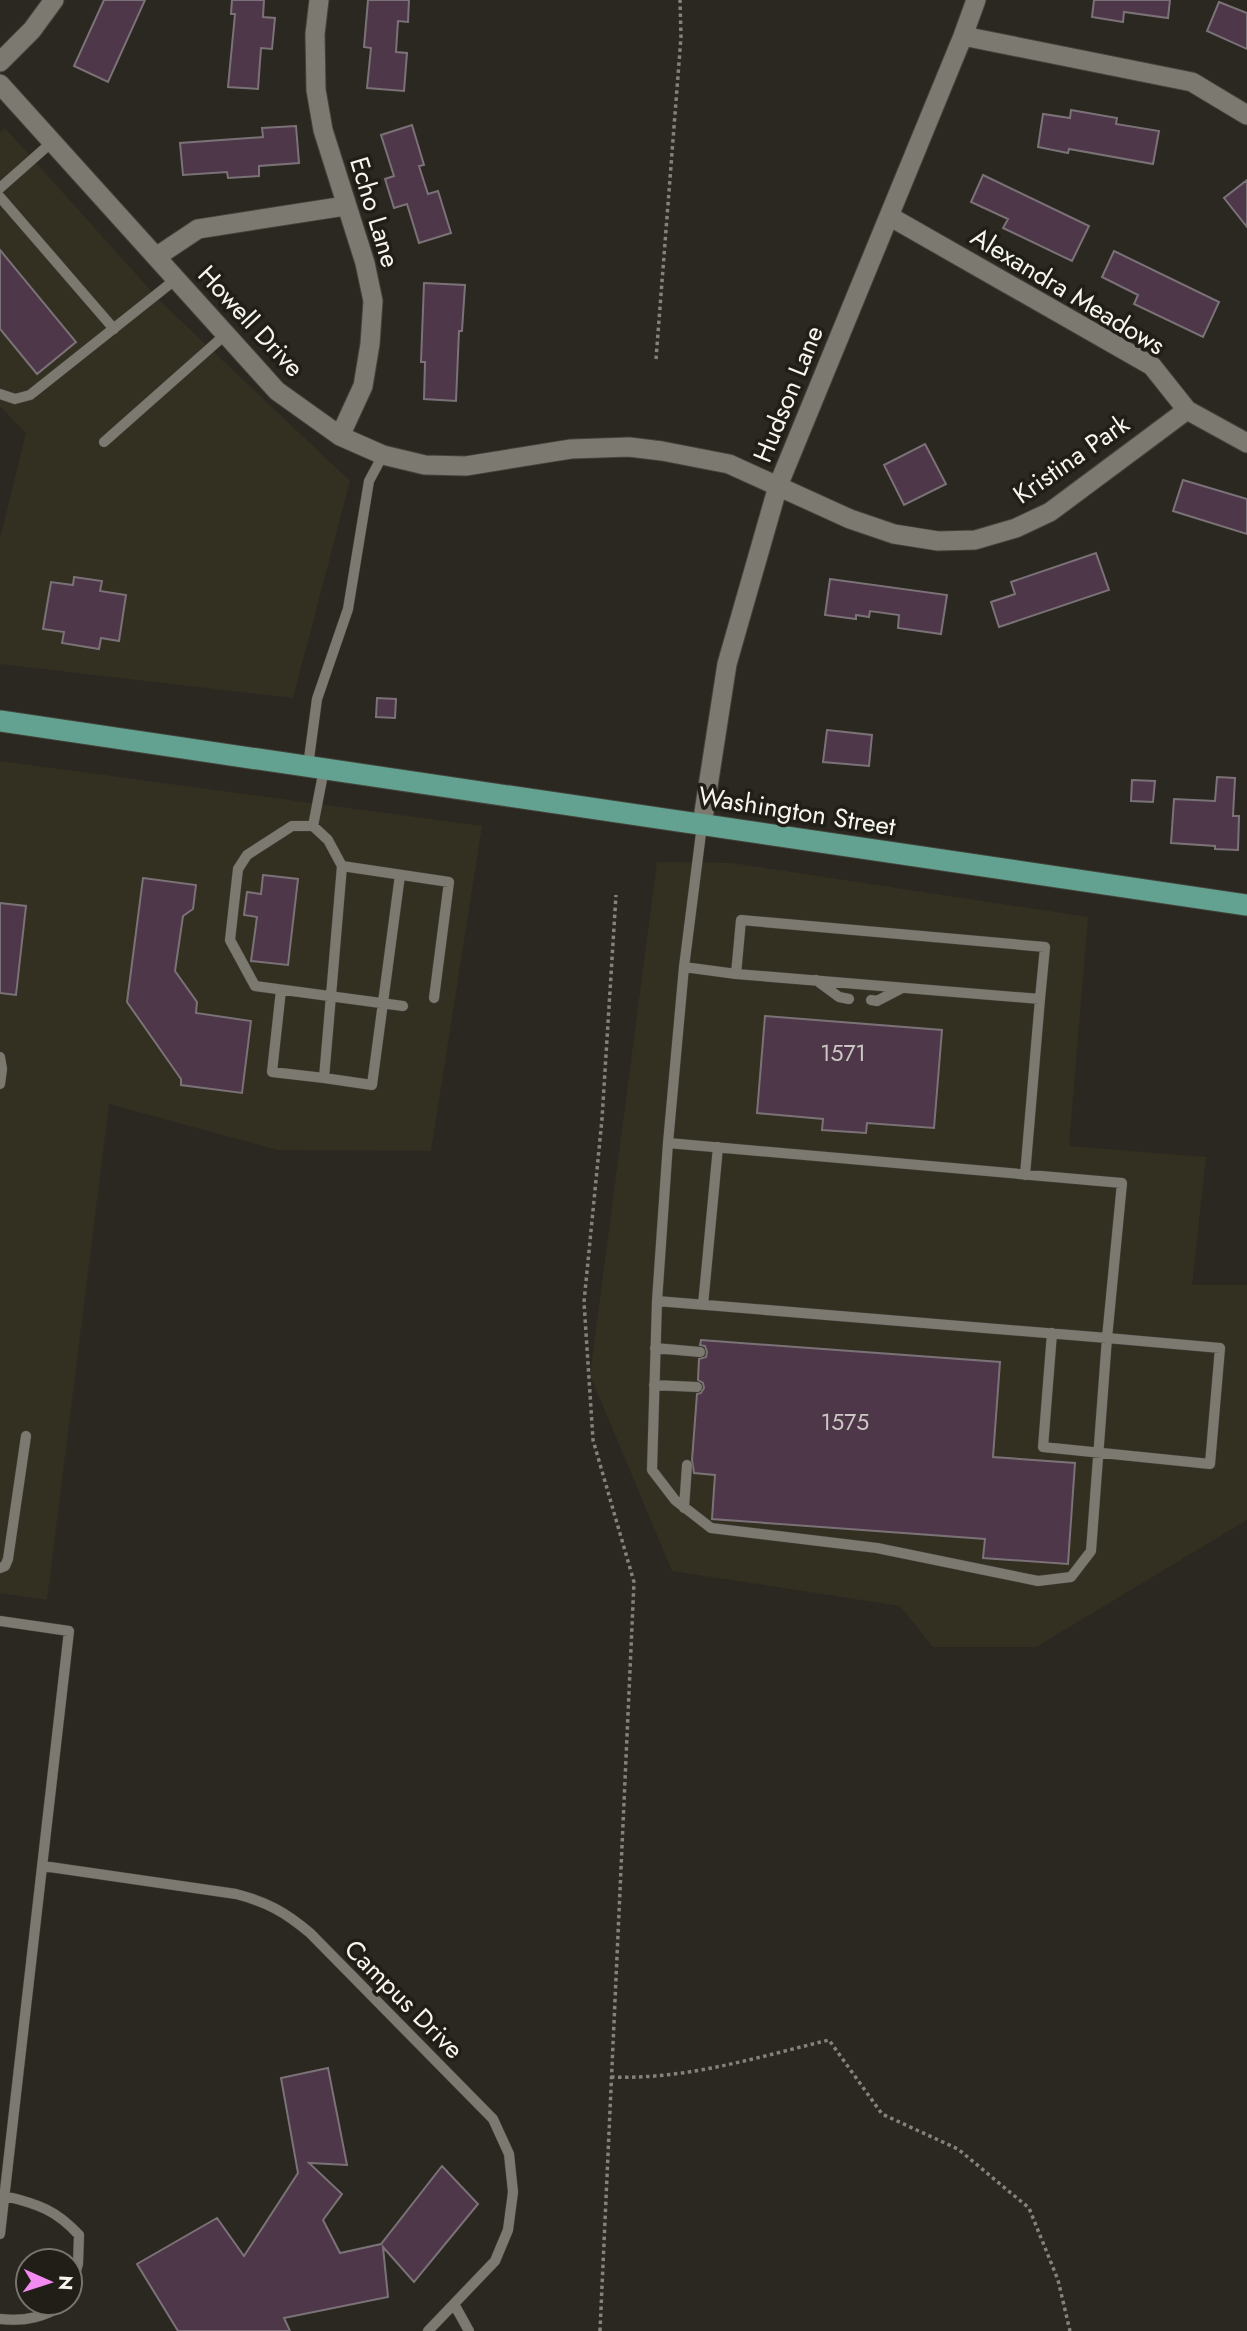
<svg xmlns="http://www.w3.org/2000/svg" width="1247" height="2331" font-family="Jost,sans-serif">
	<rect width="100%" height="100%" fill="#2a2820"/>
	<!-- built -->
	<path fill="#333022" d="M 5,128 L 161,302 L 350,481 L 293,698 L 0,664 L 0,539 L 26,433 L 0,406 L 0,132 Z
		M 0,761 L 482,826 L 431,1151 L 278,1150 L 109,1104 L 47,1600 L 0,1593 Z
		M 657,862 L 732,863 L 1088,917 L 1069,1146 L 1206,1157 L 1192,1285 L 1247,1285 L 1247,1520 L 1036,1647 L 933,1647 L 900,1606 L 672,1571 L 590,1375 Z"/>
	<!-- building -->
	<path fill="#4e3748" stroke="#7b7278" stroke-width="2" d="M 104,0 L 145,0 L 108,82 L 74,66 Z
		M 232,0 L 264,0 L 263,17 L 275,18 L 272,49 L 261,48 L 258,89 L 228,87 L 235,14 L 231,14 Z
		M 368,0 L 409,0 L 408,22 L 398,21 L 396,52 L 407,53 L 404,91 L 367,88 L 371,48 L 364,47 Z
		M 1094,0 L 1170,0 L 1168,18 L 1124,12 L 1123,22 L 1092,17 Z
		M 1219,2 L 1247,13 L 1247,49 L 1207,31 Z
		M 1071,110 L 1117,118 L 1116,124 L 1159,131 L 1153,164 L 1069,149 L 1068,153 L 1038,147 L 1043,114 L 1070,118 Z
		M 412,125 L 424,165 L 419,166 L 428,194 L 438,191 L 451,233 L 419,243 L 407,204 L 394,208 L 385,179 L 394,176 L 381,135 Z
		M 296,126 L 299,163 L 259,166 L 259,176 L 228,178 L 227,172 L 183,175 L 180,143 L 263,137 L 262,128 Z
		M 983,175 L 1089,226 L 1072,261 L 1003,228 L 1008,219 L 971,202 Z
		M 1247,180 L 1247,227 L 1224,198 Z
		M 0,250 L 76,342 L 37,374 L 0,329 Z
		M 1114,251 L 1219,302 L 1203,337 L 1134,304 L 1138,295 L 1102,277 Z
		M 424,283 L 465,285 L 462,331 L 459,331 L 456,401 L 424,399 L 425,362 L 421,362 Z
		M 925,444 L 946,484 L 904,505 L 884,465 Z
		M 1183,480 L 1247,499 L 1247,534 L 1173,511 Z
		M 1096,553 L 1109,590 L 999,627 L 991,602 L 1015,594 L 1011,582 Z
		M 74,577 L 102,581 L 100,591 L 126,595 L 119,641 L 101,638 L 99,649 L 62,643 L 64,632 L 43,629 L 51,582 L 73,585 Z
		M 830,579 L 947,595 L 941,634 L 898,628 L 899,615 L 870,611 L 869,617 L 856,615 L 856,619 L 825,615 Z
		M 377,698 L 396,699 L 395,718 L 376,717 Z
		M 827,730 L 872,735 L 869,766 L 823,762 Z
		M 1217,777 L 1235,778 L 1233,816 L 1239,816 L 1238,850 L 1215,849 L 1215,846 L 1171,843 L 1174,799 L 1215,801 Z
		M 1132,780 L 1155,781 L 1153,802 L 1131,801 Z
		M 263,875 L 298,879 L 288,965 L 251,961 L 257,917 L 244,915 L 247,892 L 261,894 Z
		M 143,878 L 196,885 L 193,909 L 183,916 L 175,971 L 197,1002 L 196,1013 L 251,1021 L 242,1093 L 181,1085 L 181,1079 L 127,1002 Z
		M 0,903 L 26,906 L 16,995 L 0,993 Z
		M 765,1016 L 942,1030 L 934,1128 L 867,1123 L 866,1133 L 822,1130 L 823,1119 L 757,1113 Z
		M 701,1340 L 1000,1362 L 993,1457 L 1075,1463 L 1068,1564 L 983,1558 L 985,1539 L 712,1519 L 715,1475 L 694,1473 L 692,1460 L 697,1394 L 701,1393 L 704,1388 L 703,1383 L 698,1380 L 699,1359 L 706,1357 L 707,1352 L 705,1346 L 700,1345 Z
		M 328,2068 L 347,2165 L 309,2163 L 342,2194 L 323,2220 L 340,2253 L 381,2244 L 442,2166 L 478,2204 L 414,2282 L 383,2247 L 388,2297 L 284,2318 L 290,2331 L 178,2331 L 137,2264 L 217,2218 L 244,2256 L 298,2173 L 281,2078 Z"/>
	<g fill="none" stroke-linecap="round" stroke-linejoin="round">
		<!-- lane casing -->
		<g stroke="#44433c" stroke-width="11">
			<path id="lane" d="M 0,188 L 52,142
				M 0,197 L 114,329
				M 0,394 L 15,399 L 30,395 L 176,279
				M 104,442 L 226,334
				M 308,766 L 317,699 L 348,609 L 369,481 L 383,455
				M 324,769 L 313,826 L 292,826 L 247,855 L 238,869 L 230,940 L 255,986 L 403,1006
				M 342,866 L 449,882 L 434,998
				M 684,967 L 736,974 L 1040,999 L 1025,1175
				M 736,974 L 741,920 L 1045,947 L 1040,999
				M 816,980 L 839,997 L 849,999
				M 281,990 L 272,1072 L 324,1078 L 342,866 L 328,840 L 313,826
				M 871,1000 L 877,1001 L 902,988
				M 0,1057 L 2,1069 L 0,1084
				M 324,1078 L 372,1085 L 400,875
				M 668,1143 L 1122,1183 L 1107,1338 L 1220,1348 L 1210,1464 L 1043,1447 L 1052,1333
				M 657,1301 L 1107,1338 L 1091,1551 L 1071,1577 L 1038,1581 L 877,1548 L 711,1528 L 675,1500 L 652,1470 L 657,1301 L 668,1143 L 684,967 L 702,825
				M 703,1305 L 718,1147
				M 655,1348 L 700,1352
				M 654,1385 L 697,1387
				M 684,1508 L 687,1465
				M 0,1568 L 5,1566 L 8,1559 L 26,1436
				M 0,1621 L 69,1631 L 0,2234
				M 43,1866 L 236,1894 C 267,1902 285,1912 310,1933 L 493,2119 L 509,2154 L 513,2192 L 508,2230 L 495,2261 L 428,2331
				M 5,2196 C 38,2204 56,2210 79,2235 L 78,2264 L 70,2292
				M 454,2304 L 469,2331
				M 0,2319 C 25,2322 45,2317 66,2303"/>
		</g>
		<!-- street casing -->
		<g stroke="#44433c" stroke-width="21">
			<path id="street" d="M 319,0 L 315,34 L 316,90 L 323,130 L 365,263 L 373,301 L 370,344 L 363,386 L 340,436
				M 963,36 L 1192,82 L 1247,115
				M 0,62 L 32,30 L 54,0
				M 0,84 L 277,391 L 340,436 L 383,455 L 425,465 L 466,466 L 571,449 L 629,447 L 662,451 L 729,464 L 850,519 L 894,534 L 938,541 L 975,540 L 1016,528 L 1050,512 L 1187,410
				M 889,216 L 1152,366 L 1187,410 L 1247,443
				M 156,257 L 198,229 L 345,206
				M 702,825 L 727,664 L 778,486 L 963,36 L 976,0"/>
		</g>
		<!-- primary casing -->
		<g stroke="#44433c" stroke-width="23">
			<path id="primary" d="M 0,721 L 1247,905"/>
		</g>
		<!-- path -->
		<path stroke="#84827b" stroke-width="3.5" stroke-dasharray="3.5 3.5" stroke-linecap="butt" d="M 656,359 L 681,37 L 680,0
			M 611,2077 C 686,2080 758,2057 829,2040 L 882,2114 L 958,2149 L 1029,2208 L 1058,2280 L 1070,2331
			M 600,2331 L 634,1582 L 593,1440 L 584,1302 L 602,1119 L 616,895"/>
		<!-- lane -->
		<use href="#lane" stroke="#7b7970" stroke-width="10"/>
		<!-- street -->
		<use href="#street" stroke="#7b7970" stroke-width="19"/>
		<!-- primary -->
		<use href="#primary" stroke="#63a290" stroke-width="21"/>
	</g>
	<g text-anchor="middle" stroke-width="7" stroke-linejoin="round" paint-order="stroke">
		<!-- number labels -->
		<g font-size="23" fill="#ccc6c5">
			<text x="843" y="1061">1571</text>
			<text x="845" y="1430">1575</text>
		</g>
		<!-- street labels -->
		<g font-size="26" fill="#f6f5ef" stroke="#201e17">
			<text transform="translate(375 212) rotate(73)" y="9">Echo Lane</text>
			<text transform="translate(1068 291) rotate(31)" y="9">Alexandra Meadows</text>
			<text transform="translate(251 321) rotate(47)" y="9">Howell Drive</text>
			<text transform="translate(788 394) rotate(-68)" y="9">Hudson Lane</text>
			<text transform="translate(1071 459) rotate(-35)" y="9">Kristina Park</text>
			<text transform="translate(797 811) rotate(9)" y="9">Washington Street</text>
			<text transform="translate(404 1999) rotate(45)" y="9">Campus Drive</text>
		</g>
	</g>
	<!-- north arrow -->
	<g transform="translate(49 2282) rotate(93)"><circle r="33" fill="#201e17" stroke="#76746d" stroke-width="2"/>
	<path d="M0-5L12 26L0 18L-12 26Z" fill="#f38af1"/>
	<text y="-10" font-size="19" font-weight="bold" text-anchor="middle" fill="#f6f5ef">N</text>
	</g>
</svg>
